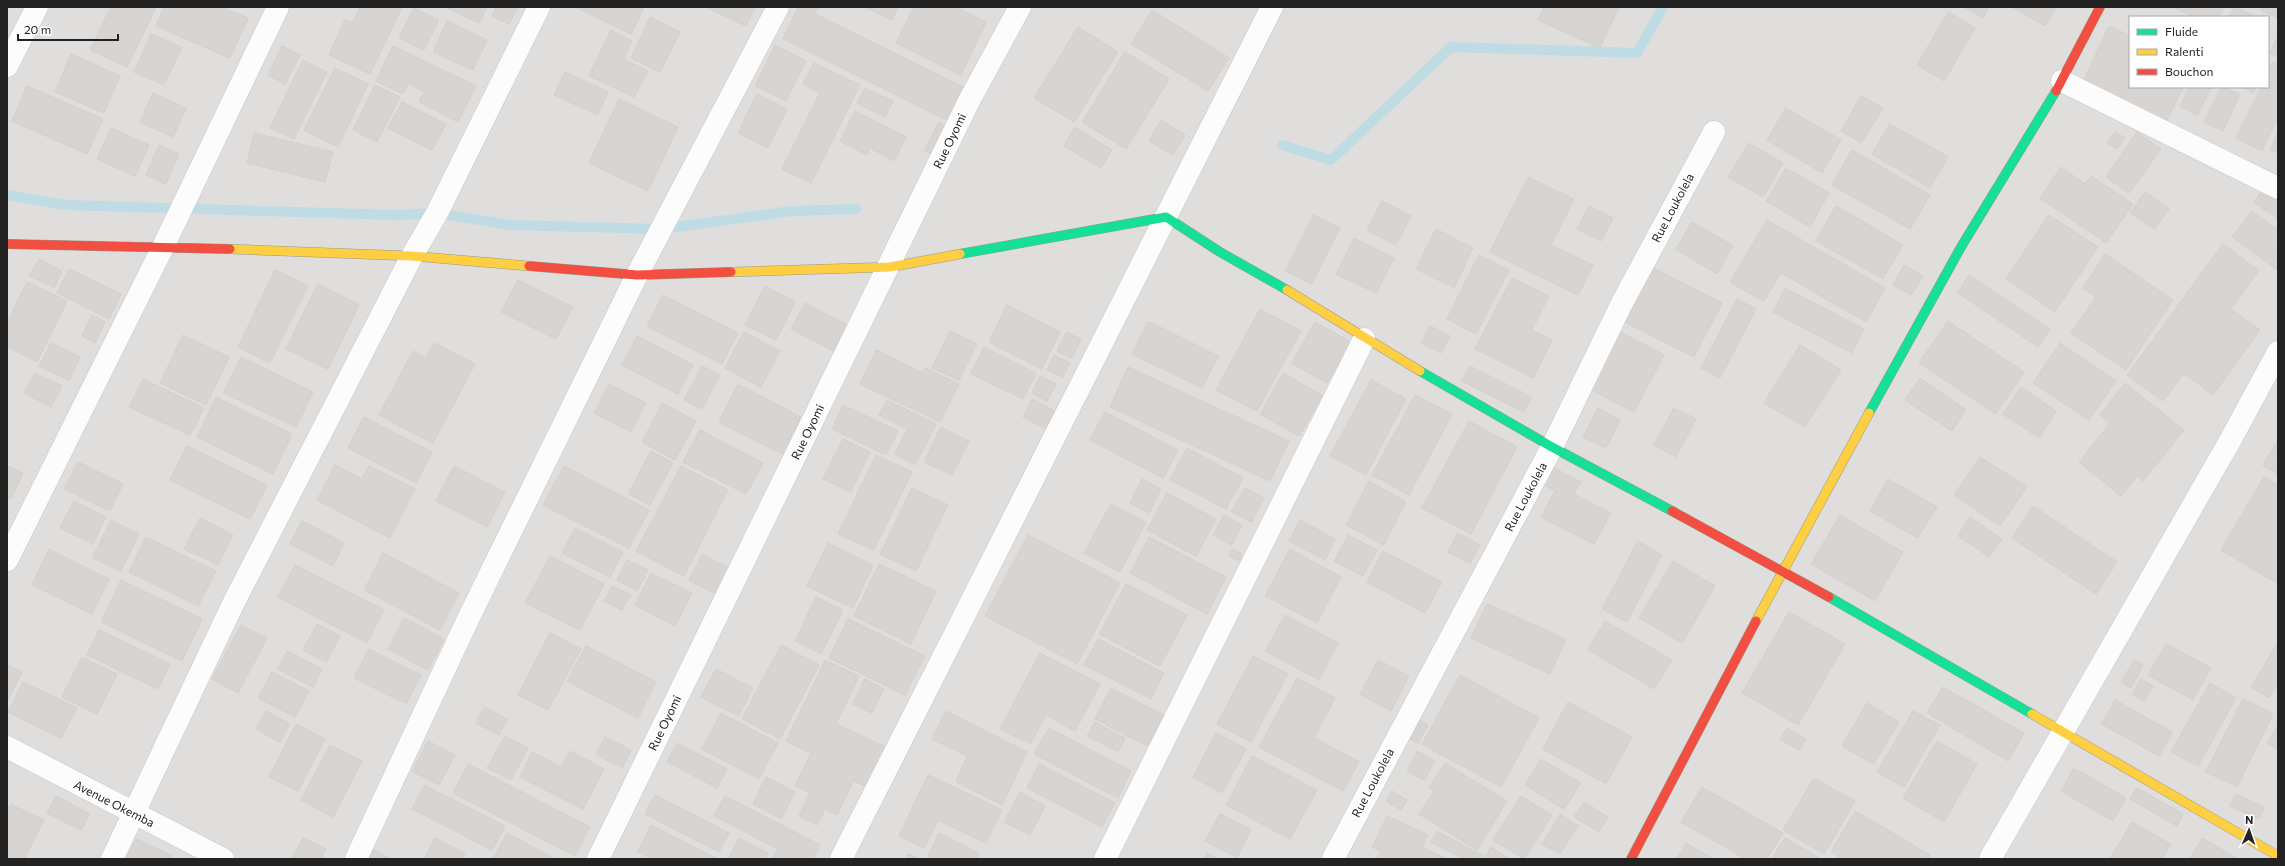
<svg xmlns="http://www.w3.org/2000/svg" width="2285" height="866" font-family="Commissioner,sans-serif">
	<rect width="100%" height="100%" fill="#f0eeeb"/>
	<!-- residential -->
	<path fill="#dfdedc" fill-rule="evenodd" d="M 7,7 L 2278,7 L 2278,859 L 7,859 ZM 2130,17 L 2268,17 L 2268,87 L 2130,87 Z"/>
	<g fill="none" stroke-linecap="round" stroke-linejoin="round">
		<!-- stream -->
		<path stroke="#bfdbe3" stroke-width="10" d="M 1282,145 L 1331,160 L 1451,47 L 1637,53 L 1663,7
			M 7,195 L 65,205 L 397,215 L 437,213 L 509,225 L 661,229 L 792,211 L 856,209"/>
	</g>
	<!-- building -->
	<path fill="#d7d4d2" stroke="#d3d0cc" d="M 111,7 L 156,7 L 127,67 L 90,50 Z
		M 164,7 L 222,7 L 248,18 L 230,58 L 156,26 Z
		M 360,7 L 402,7 L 370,74 L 329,55 L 345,20 L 353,23 Z
		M 445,7 L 487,7 L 479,23 Z
		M 496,7 L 518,7 L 509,24 L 492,16 Z
		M 575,7 L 644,7 L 631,34 Z
		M 706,7 L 755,7 L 746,26 Z
		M 798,7 L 819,7 L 815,14 L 967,89 L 951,122 L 783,39 Z
		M 865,7 L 898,7 L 892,20 Z
		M 914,7 L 961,7 L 959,9 L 986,22 L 961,75 L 896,43 Z
		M 1544,7 L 1619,7 L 1600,48 L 1538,20 Z
		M 1964,7 L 1989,7 L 1983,18 Z
		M 2012,7 L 2056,7 L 2045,26 Z
		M 2173,7 L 2224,7 L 2219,17 L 2194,17 Z
		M 2234,7 L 2235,7 L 2256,17 L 2229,17 Z
		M 2262,7 L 2278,7 L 2278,18 L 2261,10 Z
		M 414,8 L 439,20 L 424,50 L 399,38 Z
		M 1152,10 L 1229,58 L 1208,91 L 1131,44 Z
		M 1948,12 L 1975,28 L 1944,81 L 1917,65 Z
		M 650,17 L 680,32 L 660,72 L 631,58 Z
		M 447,21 L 487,40 L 473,70 L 433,52 Z
		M 2109,26 L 2130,36 L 2130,87 L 2183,87 L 2165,125 L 2081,86 Z
		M 1078,27 L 1118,52 L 1074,122 L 1034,98 Z
		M 611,30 L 632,41 L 624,59 L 648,71 L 634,97 L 589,76 Z
		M 151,34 L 182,47 L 164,85 L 134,72 Z
		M 2278,36 L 2278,57 L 2270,53 Z
		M 775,45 L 806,61 L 786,101 L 755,86 Z
		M 282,46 L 300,55 L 285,84 L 268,75 Z
		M 393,46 L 476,86 L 458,122 L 419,102 L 424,92 L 408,83 L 403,94 L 376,81 Z
		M 1125,52 L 1169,79 L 1126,149 L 1082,122 Z
		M 71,54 L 120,76 L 104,113 L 55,92 Z
		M 303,60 L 327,72 L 294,139 L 270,128 Z
		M 2273,62 L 2278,64 L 2278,117 L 2262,151 L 2236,138 L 2261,87 L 2268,87 L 2268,72 Z
		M 814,63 L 860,85 L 811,183 L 782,169 L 820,93 L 803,84 Z
		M 335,68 L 368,84 L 338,147 L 304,130 Z
		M 565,72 L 608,92 L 598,115 L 554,95 Z
		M 375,85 L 400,97 L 377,142 L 353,130 Z
		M 27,86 L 103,119 L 87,154 L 12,121 Z
		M 2189,87 L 2211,87 L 2198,115 L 2180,107 Z
		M 2221,87 L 2240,94 L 2223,131 L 2204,122 Z
		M 2242,87 L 2256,87 L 2254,93 Z
		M 865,88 L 893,101 L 885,117 L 857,103 Z
		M 153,93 L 186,108 L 173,137 L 140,122 Z
		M 757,94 L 787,109 L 768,148 L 738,133 Z
		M 1861,96 L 1883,108 L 1861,143 L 1841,131 Z
		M 619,99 L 678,127 L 648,191 L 589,163 Z
		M 402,102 L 446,124 L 432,150 L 388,128 Z
		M 1786,108 L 1841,140 L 1822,173 L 1767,140 Z
		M 855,111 L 906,137 L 894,161 L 870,148 L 867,155 L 840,141 Z
		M 1161,120 L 1185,135 L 1173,155 L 1149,141 Z
		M 939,122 L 953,129 L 939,158 L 924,150 Z
		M 1890,124 L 1948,157 L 1930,188 L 1872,154 Z
		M 1075,127 L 1112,150 L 1101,168 L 1064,146 Z
		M 111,128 L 149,145 L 135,176 L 97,159 Z
		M 2115,132 L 2125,138 L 2117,149 L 2107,143 Z
		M 2137,132 L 2161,149 L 2129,193 L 2106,177 Z
		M 254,133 L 333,152 L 325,182 L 247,163 Z
		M 2278,133 L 2278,153 L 2270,150 Z
		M 1749,143 L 1783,163 L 1763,197 L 1728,177 Z
		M 159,145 L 179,154 L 166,184 L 146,175 Z
		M 1852,150 L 1930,195 L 1910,229 L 1832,185 Z
		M 2061,167 L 2085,184 L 2091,176 L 2133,204 L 2106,243 L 2040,198 Z
		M 1786,168 L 1829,193 L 1810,227 L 1766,201 Z
		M 1528,177 L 1574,199 L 1551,245 L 1593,265 L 1578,295 L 1490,252 Z
		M 2261,191 L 2278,201 L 2278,218 L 2254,203 Z
		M 2145,192 L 2169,209 L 2155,229 L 2130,213 Z
		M 1382,201 L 1411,216 L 1396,245 L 1367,230 Z
		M 1589,206 L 1613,218 L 1601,241 L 1577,229 Z
		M 1836,206 L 1903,245 L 1883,279 L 1816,241 Z
		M 2252,211 L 2278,230 L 2277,270 L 2232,237 Z
		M 1313,215 L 1340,228 L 1312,284 L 1285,271 Z
		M 2049,215 L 2098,247 L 2055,312 L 2006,279 Z
		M 1767,220 L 1885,288 L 1866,322 L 1781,273 L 1764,301 L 1730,282 Z
		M 1692,222 L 1733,246 L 1717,274 L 1676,249 Z
		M 1436,229 L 1473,248 L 1454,288 L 1416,269 Z
		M 1354,238 L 1394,258 L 1376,293 L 1336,274 Z
		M 2223,244 L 2259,271 L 2231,309 L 2260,330 L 2213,395 L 2184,373 L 2163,401 L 2127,375 Z
		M 2105,254 L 2173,300 L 2126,370 L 2071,333 L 2096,297 L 2083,288 Z
		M 1479,255 L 1509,270 L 1476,334 L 1447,319 Z
		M 39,259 L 62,271 L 54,288 L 30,276 Z
		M 1904,265 L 1923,276 L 1911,295 L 1893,285 Z
		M 1653,268 L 1722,303 L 1694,357 L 1625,322 Z
		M 69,269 L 121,294 L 109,319 L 57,293 Z
		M 275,270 L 308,286 L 270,363 L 238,347 Z
		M 1969,275 L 2050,329 L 2038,347 L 1958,293 Z
		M 1512,278 L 1549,296 L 1532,330 L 1552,340 L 1533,378 L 1475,349 Z
		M 518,280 L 573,307 L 556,339 L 501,312 Z
		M 27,282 L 67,301 L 37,362 L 7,347 L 7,323 Z
		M 318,284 L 359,305 L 328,369 L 286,349 Z
		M 765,286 L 795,302 L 776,340 L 745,325 Z
		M 1785,288 L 1864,329 L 1852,353 L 1773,312 Z
		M 663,295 L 738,333 L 722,364 L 647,326 Z
		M 1737,299 L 1756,309 L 1720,378 L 1701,368 Z
		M 805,303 L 847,325 L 834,351 L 791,329 Z
		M 1007,305 L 1060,332 L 1042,369 L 989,342 Z
		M 1260,309 L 1301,331 L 1257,411 L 1216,390 Z
		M 92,315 L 105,322 L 95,343 L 82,336 Z
		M 1148,321 L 1218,356 L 1202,388 L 1132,354 Z
		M 1948,321 L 2024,372 L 1996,414 L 1919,363 Z
		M 1315,322 L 1351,342 L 1327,383 L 1292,363 Z
		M 1430,326 L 1450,336 L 1441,353 L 1421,343 Z
		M 950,331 L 977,344 L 959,380 L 932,368 Z
		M 744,332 L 780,351 L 761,387 L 725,368 Z
		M 1066,332 L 1081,339 L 1072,358 L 1057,351 Z
		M 1620,332 L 1664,355 L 1634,412 L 1590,389 Z
		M 183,335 L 229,357 L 206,405 L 160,383 Z
		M 637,336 L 693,365 L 678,394 L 622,365 Z
		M 51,343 L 80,357 L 69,380 L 39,366 Z
		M 434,343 L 475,364 L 433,443 L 379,415 L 413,351 L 426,358 Z
		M 2060,343 L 2116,381 L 2089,420 L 2033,383 Z
		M 1800,345 L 1841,370 L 1805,427 L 1764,403 Z
		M 984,347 L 1036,373 L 1023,399 L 971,374 Z
		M 876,350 L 923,373 L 926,368 L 959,384 L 940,422 L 860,384 Z
		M 1054,355 L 1070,363 L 1063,377 L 1047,370 Z
		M 241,357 L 313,392 L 296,427 L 223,393 Z
		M 702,366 L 720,375 L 702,409 L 684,400 Z
		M 1470,366 L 1532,397 L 1524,412 L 1462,381 Z
		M 1128,367 L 1289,441 L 1270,481 L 1110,407 Z
		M 35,373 L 62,386 L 51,407 L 24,393 Z
		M 1283,373 L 1323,396 L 1299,436 L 1260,414 Z
		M 1040,376 L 1056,384 L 1047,401 L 1032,393 Z
		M 1920,378 L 1966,410 L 1952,431 L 1905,400 Z
		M 143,379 L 204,408 L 190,435 L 129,407 Z
		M 1371,380 L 1406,399 L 1366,475 L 1330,456 Z
		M 2125,383 L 2184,430 L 2143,481 L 2137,476 L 2121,496 L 2079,462 L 2110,423 L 2100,415 Z
		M 609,384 L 646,403 L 631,432 L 594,413 Z
		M 738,384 L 801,417 L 782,454 L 719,422 Z
		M 2021,387 L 2056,411 L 2039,438 L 2003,414 Z
		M 1415,395 L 1452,414 L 1409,495 L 1372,475 Z
		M 216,397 L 292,434 L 273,474 L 197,437 Z
		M 1032,399 L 1055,411 L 1046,429 L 1023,417 Z
		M 887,400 L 936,424 L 915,465 L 895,454 L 907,429 L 879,415 Z
		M 662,403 L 696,421 L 675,460 L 642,442 Z
		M 843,405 L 898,431 L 886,455 L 832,429 Z
		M 1598,408 L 1620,420 L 1606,448 L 1583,437 Z
		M 1674,408 L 1696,419 L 1676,457 L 1654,445 Z
		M 1105,412 L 1178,450 L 1163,478 L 1090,440 Z
		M 364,417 L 432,452 L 416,483 L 348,448 Z
		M 1469,421 L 1517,447 L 1471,534 L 1422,508 Z
		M 941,427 L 969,441 L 952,475 L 924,462 Z
		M 700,430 L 763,463 L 746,494 L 683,462 Z
		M 843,439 L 870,452 L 851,492 L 823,479 Z
		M 2278,440 L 2278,474 L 2263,465 Z
		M 187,446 L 267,485 L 250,519 L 170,480 Z
		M 1187,448 L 1243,478 L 1226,509 L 1170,480 Z
		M 651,451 L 673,463 L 650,505 L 628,494 Z
		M 876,455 L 912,472 L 874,550 L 838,534 Z
		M 1980,457 L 2027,487 L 2000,526 L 1954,495 Z
		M 78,462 L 123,484 L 110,511 L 64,489 Z
		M 335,465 L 362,479 L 369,466 L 415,489 L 390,538 L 317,500 Z
		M 7,466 L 23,473 L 11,499 L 7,497 Z
		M 454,466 L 505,492 L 487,527 L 436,501 Z
		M 564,466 L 649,510 L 629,548 L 543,505 Z
		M 681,466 L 728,490 L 684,576 L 636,551 Z
		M 1550,466 L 1581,482 L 1574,494 L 1611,513 L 1594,544 L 1541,517 L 1555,491 L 1541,483 Z
		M 2264,477 L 2278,485 L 2278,584 L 2221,550 Z
		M 1142,479 L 1161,489 L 1149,513 L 1130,503 Z
		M 1888,479 L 1937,507 L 1918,538 L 1870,511 Z
		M 1369,481 L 1406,502 L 1384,545 L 1346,525 Z
		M 912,488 L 948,505 L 916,571 L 880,554 Z
		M 1245,488 L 1264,498 L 1252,522 L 1231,512 Z
		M 1167,493 L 1216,519 L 1196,556 L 1147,530 Z
		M 74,501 L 106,517 L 93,544 L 60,528 Z
		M 1111,504 L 1146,522 L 1120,572 L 1084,553 Z
		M 2033,506 L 2117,562 L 2096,594 L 2012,538 Z
		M 1224,515 L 1242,525 L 1232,545 L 1213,535 Z
		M 1840,515 L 1903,552 L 1875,601 L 1811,564 Z
		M 1970,517 L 2002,539 L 1989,557 L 1958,536 Z
		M 200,518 L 233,535 L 218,565 L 184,549 Z
		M 111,520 L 139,534 L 121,571 L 92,558 Z
		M 1300,520 L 1335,539 L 1325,560 L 1289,541 Z
		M 302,521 L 344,543 L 333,566 L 290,544 Z
		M 575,528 L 623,552 L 610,577 L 562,553 Z
		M 1458,533 L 1480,545 L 1470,564 L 1448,552 Z
		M 1028,535 L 1120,583 L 1077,664 L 985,616 Z
		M 1348,535 L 1377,550 L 1363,576 L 1334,561 Z
		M 146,537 L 216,571 L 198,606 L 129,572 Z
		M 1149,537 L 1226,577 L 1207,614 L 1130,573 Z
		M 1638,541 L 1662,555 L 1627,622 L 1602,609 Z
		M 828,543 L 873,565 L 853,608 L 807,586 Z
		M 49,549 L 109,579 L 92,614 L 32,585 Z
		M 1232,549 L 1242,554 L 1239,561 L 1229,556 Z
		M 1290,549 L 1341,577 L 1317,623 L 1265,596 Z
		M 1383,551 L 1442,582 L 1425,613 L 1367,582 Z
		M 383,553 L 459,593 L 440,630 L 364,590 Z
		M 702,554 L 727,567 L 714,593 L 689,580 Z
		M 550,556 L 604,584 L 580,630 L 525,603 Z
		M 627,560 L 648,570 L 637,591 L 617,580 Z
		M 1673,561 L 1715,586 L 1682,643 L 1639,618 Z
		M 879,564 L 936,591 L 911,644 L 854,616 Z
		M 295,565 L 384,610 L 367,643 L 278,597 Z
		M 651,573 L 692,593 L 675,626 L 635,605 Z
		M 121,580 L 202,619 L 182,661 L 101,622 Z
		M 1126,584 L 1187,615 L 1160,666 L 1099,634 Z
		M 612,586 L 631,595 L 622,610 L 604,601 Z
		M 816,597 L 843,610 L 821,654 L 795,641 Z
		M 1487,604 L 1566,639 L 1550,674 L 1471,638 Z
		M 1789,612 L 1845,644 L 1798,725 L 1742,693 Z
		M 1285,615 L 1338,643 L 1319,680 L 1265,651 Z
		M 404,618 L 444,639 L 428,670 L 388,649 Z
		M 848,619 L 925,656 L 905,695 L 829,658 Z
		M 1605,621 L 1672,660 L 1654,689 L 1588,650 Z
		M 317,624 L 340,636 L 326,662 L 303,650 Z
		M 241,625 L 267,638 L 238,693 L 212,679 Z
		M 99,630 L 170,664 L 158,689 L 87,655 Z
		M 550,633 L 581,649 L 548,710 L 518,695 Z
		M 1098,639 L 1164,673 L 1151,699 L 1084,665 Z
		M 2278,642 L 2278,683 L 2269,698 L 2251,687 Z
		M 2166,644 L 2211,668 L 2193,700 L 2148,675 Z
		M 781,645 L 819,665 L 780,739 L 742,719 Z
		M 586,646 L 656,682 L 638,718 L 567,681 Z
		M 369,649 L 421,675 L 406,704 L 354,678 Z
		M 287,651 L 322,669 L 313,687 L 278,669 Z
		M 1040,653 L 1100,684 L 1075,731 L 1046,715 L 1030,744 L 1000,729 Z
		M 1253,656 L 1288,674 L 1251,742 L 1217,724 Z
		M 82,657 L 117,674 L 97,714 L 62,697 Z
		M 825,660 L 859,676 L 836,724 L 886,747 L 867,787 L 853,781 L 837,815 L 825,809 L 817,825 L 799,816 L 810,793 L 795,786 L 811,753 L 786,741 Z
		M 1378,660 L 1409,676 L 1391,711 L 1360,694 Z
		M 2134,660 L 2143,665 L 2131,688 L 2121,682 Z
		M 7,665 L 22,672 L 7,702 Z
		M 716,669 L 753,688 L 739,716 L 701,697 Z
		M 272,672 L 309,691 L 295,717 L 258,698 Z
		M 1460,675 L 1539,718 L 1501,787 L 1422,744 Z
		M 1297,678 L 1335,698 L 1314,738 L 1359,762 L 1343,791 L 1259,747 Z
		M 865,679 L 884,689 L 872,713 L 853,704 Z
		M 2141,679 L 2153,686 L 2144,701 L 2132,694 Z
		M 23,682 L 77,708 L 61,738 L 8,712 Z
		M 2210,683 L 2236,698 L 2198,766 L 2171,752 Z
		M 1943,687 L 2024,733 L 2008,761 L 1927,713 Z
		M 1111,688 L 1164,715 L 1147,746 L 1095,719 Z
		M 2243,699 L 2273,714 L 2237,787 L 2206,772 Z
		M 2115,700 L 2172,732 L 2159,756 L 2102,724 Z
		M 1568,702 L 1632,737 L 1606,784 L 1543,749 Z
		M 1867,703 L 1899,722 L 1874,764 L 1842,746 Z
		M 484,707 L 507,719 L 499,735 L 476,723 Z
		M 266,711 L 290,724 L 280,742 L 256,729 Z
		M 946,711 L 1027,752 L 1002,805 L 956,782 L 967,756 L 932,739 Z
		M 1913,711 L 1940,725 L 1904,787 L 1877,772 Z
		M 721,713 L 778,743 L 759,779 L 702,749 Z
		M 1418,719 L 1428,725 L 1418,743 L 1408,738 Z
		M 1095,722 L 1125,738 L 1118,752 L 1087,736 Z
		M 296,724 L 325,739 L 298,791 L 269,777 Z
		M 2278,725 L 2278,750 L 2267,743 Z
		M 1049,728 L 1131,771 L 1118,798 L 1034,754 Z
		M 1787,728 L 1806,739 L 1799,750 L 1780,739 Z
		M 1216,733 L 1246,749 L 1222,793 L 1193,777 Z
		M 505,736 L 528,748 L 511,780 L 487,768 Z
		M 605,737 L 631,750 L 622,768 L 596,755 Z
		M 428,741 L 455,755 L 439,785 L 412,771 Z
		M 1937,741 L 1977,764 L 1944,822 L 1903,798 Z
		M 677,743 L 727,769 L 717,788 L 667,762 Z
		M 330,745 L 362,761 L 333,817 L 301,800 Z
		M 570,751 L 604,769 L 583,809 L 520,777 L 532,752 L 561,767 Z
		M 1417,751 L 1435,761 L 1424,780 L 1407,771 Z
		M 1252,756 L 1317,790 L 1290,839 L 1226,805 Z
		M 1541,759 L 1581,783 L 1564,809 L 1525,785 Z
		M 1445,763 L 1507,801 L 1477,850 L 1419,814 L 1434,791 L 1429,788 Z
		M 468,764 L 590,827 L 575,856 L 453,793 Z
		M 1039,764 L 1115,803 L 1102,827 L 1027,788 Z
		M 2074,768 L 2126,798 L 2113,821 L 2061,791 Z
		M 928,775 L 1002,810 L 986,843 L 938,820 L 924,848 L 899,836 Z
		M 766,777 L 795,792 L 781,819 L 753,804 Z
		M 1814,778 L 1855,801 L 1824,854 L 1783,830 Z
		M 424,785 L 505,826 L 492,850 L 412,809 Z
		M 1702,787 L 1783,833 L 1767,859 L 1746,859 L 1681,822 Z
		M 2137,788 L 2183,814 L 2177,826 L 2130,799 Z
		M 1392,791 L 1407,800 L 1401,810 L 1386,801 Z
		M 1020,792 L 1045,806 L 1030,835 L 1004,822 Z
		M 2236,794 L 2264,807 L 2259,819 L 2230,806 Z
		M 655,795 L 729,833 L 719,852 L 645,814 Z
		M 56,796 L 90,814 L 81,830 L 47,813 Z
		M 725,796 L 820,845 L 813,859 L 772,859 L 778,849 L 714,816 Z
		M 1521,796 L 1552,815 L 1524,859 L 1493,840 Z
		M 1584,802 L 1608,817 L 1599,832 L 1574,817 Z
		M 10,804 L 44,820 L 24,859 L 7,859 L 7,811 Z
		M 1855,811 L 1930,855 L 1928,859 L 1843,859 L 1831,852 Z
		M 1220,814 L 1251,830 L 1237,857 L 1205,841 Z
		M 1560,814 L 1578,826 L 1560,854 L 1542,844 Z
		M 1387,816 L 1428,835 L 1422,847 L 1447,859 L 1377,859 L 1381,851 L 1372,847 Z
		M 2132,822 L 2170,844 L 2162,859 L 2110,859 Z
		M 651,825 L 717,859 L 653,859 L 638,852 Z
		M 1437,831 L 1483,856 L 1481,859 L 1464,859 L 1431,842 Z
		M 507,833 L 554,858 L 554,859 L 493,859 Z
		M 939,833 L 979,853 L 976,859 L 927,859 Z
		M 303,838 L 326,849 L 321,859 L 292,858 Z
		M 435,838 L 465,853 L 462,859 L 424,859 Z
		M 739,838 L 768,853 L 765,859 L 728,859 Z
		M 1785,838 L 1818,857 L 1817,859 L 1772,859 Z
		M 2202,838 L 2236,858 L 2236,859 L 2190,859 Z
		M 136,839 L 171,855 L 170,859 L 126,859 Z
		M 1686,843 L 1713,859 L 1677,859 Z
		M 1491,847 L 1509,859 L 1484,859 Z
		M 373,850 L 391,859 L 369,859 Z
		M 1207,853 L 1218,859 L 1204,859 Z
		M 908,854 L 919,859 L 906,859 Z"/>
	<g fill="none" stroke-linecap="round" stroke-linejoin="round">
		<!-- street casing -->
		<g stroke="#c9c8c7" stroke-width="23">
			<path id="street" d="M 7,66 L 37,7
				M 2062,81 L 2278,188
				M 7,560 L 163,247 L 278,7
				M 7,747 L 223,859
				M 112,859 L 234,602 L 412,256 L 437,213 L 539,7
				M 356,859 L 469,617 L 637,275 L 778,7
				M 598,859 L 970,99 L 1020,7
				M 841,859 L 1272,7
				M 1105,859 L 1364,339
				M 1333,859 L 1552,447 L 1622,303 L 1714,132
				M 1990,859 L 2231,439 L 2278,352"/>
		</g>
		<!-- fast casing -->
		<g stroke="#999a82" stroke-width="10">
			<path id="fast" d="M 960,254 L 1166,217 L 1220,252 L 1287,290
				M 1420,371 L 1552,447 L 1672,511
				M 1869,413 L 1961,247 L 2056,91
				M 1829,597 L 2032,714"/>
		</g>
		<!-- slow casing -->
		<g stroke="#999a82" stroke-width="10">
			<path id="slow" d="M 230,249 L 412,256 L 529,266
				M 731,272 L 890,267 L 960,254
				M 1287,290 L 1420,371
				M 1756,621 L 1869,413
				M 2032,714 L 2278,856"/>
		</g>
		<!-- jam casing -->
		<g stroke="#999a82" stroke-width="10">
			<path id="jam" d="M 2056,91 L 2100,7
				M 7,244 L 230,249
				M 529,266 L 637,275 L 731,272
				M 1672,511 L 1829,597
				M 1631,859 L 1756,621"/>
		</g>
		<!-- street -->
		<use href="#street" stroke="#fdfcfc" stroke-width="22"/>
		<!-- fast -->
		<use href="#fast" stroke="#16e098" stroke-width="9"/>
		<!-- slow -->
		<use href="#slow" stroke="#ffcf43" stroke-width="9"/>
		<!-- jam -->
		<use href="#jam" stroke="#f24e42" stroke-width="9"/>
	</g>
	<g text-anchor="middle" stroke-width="3" stroke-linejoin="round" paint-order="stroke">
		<!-- street labels -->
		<g font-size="12" fill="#222" stroke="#fff">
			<text transform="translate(950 141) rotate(-64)" y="4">Rue Oyomi</text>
			<text transform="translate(1673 208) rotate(-62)" y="4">Rue Loukolela</text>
			<text transform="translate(808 432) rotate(-64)" y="4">Rue Oyomi</text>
			<text transform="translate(1526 497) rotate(-62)" y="4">Rue Loukolela</text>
			<text transform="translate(665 723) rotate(-64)" y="4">Rue Oyomi</text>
			<text transform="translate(1373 783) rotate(-62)" y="4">Rue Loukolela</text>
			<text transform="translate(114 804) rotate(27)" y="4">Avenue Okemba</text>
		</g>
	</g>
	<!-- border -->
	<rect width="2285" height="866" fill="none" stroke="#222222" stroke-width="16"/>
	<!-- legend -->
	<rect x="2129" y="16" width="140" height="72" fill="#ffffff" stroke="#a7a7a7"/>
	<rect x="2137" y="29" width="20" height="6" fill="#16e098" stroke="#a7a7a7"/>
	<text x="2165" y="36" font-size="12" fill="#222222">Fluide</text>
	<rect x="2137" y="49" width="20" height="6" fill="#ffcf43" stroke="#a7a7a7"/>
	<text x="2165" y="56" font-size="12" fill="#222222">Ralenti</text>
	<rect x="2137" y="69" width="20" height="6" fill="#f24e42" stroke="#a7a7a7"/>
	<text x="2165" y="76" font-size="12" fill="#222222">Bouchon</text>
	<!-- north arrow -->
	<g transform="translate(2249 830) rotate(2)" stroke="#ffffff" stroke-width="3" paint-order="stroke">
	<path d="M0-3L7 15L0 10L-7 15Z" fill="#222222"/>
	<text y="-6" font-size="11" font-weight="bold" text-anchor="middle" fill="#222222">N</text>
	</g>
	<!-- scale -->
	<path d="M18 34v6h100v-6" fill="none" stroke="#222222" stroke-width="2"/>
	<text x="24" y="34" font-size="12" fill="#222222" stroke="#ffffff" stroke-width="3" paint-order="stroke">20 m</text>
</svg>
